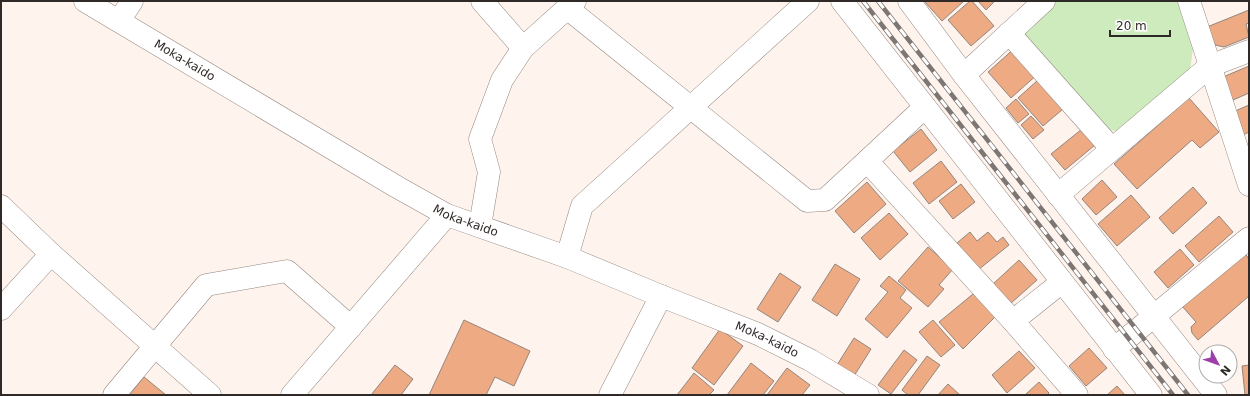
<svg xmlns="http://www.w3.org/2000/svg" width="1250" height="396" font-family="'DejaVu Sans',sans-serif">
	<rect width="100%" height="100%" fill="#fff3ed"/>
	<!-- green -->
	<path fill="#cdebbc" d="M 1051,1 L 1178,1 L 1193,49 L 1190,70 L 1120,132 L 1106,129 L 1023,38 L 1025,26 Z"/>
	<!-- building -->
	<path fill="#eeab83" stroke="#92867e" d="M 924,1 L 964,1 L 942,21 Z
		M 970,1 L 972,1 L 994,26 L 971,46 L 948,20 Z
		M 978,1 L 995,1 L 986,10 Z
		M 1249,10 L 1249,23 L 1246,24 L 1249,37 L 1224,47 L 1215,45 L 1207,27 Z
		M 1016,47 L 1039,73 L 1011,98 L 988,72 Z
		M 1249,66 L 1249,93 L 1233,100 L 1223,77 Z
		M 1038,80 L 1063,109 L 1043,126 L 1018,98 Z
		M 1189,98 L 1219,132 L 1200,148 L 1192,140 L 1137,189 L 1114,164 Z
		M 1016,99 L 1029,114 L 1018,123 L 1006,108 Z
		M 1249,105 L 1249,132 L 1243,135 L 1233,112 Z
		M 1031,116 L 1044,130 L 1033,139 L 1021,125 Z
		M 921,129 L 937,150 L 910,172 L 893,151 Z
		M 1082,129 L 1095,145 L 1065,170 L 1051,154 Z
		M 941,161 L 957,182 L 929,204 L 913,183 Z
		M 1102,180 L 1117,197 L 1096,215 L 1082,199 Z
		M 867,182 L 886,204 L 854,233 L 835,211 Z
		M 961,184 L 975,202 L 953,219 L 939,201 Z
		M 1193,187 L 1207,203 L 1173,234 L 1159,218 Z
		M 1131,195 L 1150,217 L 1117,246 L 1098,224 Z
		M 889,213 L 908,234 L 880,260 L 861,238 Z
		M 1219,216 L 1233,232 L 1199,262 L 1185,246 Z
		M 970,232 L 977,241 L 988,232 L 997,242 L 1003,237 L 1009,245 L 978,270 L 957,243 Z
		M 928,247 L 953,269 L 939,285 L 944,289 L 928,307 L 898,281 Z
		M 1180,249 L 1194,265 L 1168,288 L 1154,272 Z
		M 1244,252 L 1249,259 L 1249,296 L 1198,340 L 1192,333 L 1191,327 L 1196,322 L 1182,306 Z
		M 1019,260 L 1037,280 L 1010,304 L 993,284 Z
		M 835,264 L 860,279 L 837,316 L 812,300 Z
		M 780,273 L 801,287 L 778,322 L 757,309 Z
		M 889,276 L 906,290 L 900,298 L 912,308 L 887,338 L 865,319 L 888,292 L 880,286 Z
		M 973,294 L 997,315 L 963,349 L 939,322 Z
		M 464,320 L 530,351 L 514,386 L 495,377 L 486,395 L 429,395 Z
		M 933,320 L 955,345 L 941,357 L 919,332 Z
		M 720,329 L 743,346 L 714,385 L 692,368 Z
		M 854,338 L 871,349 L 854,376 L 837,365 Z
		M 1089,348 L 1107,368 L 1086,386 L 1069,366 Z
		M 904,350 L 917,360 L 891,394 L 878,385 Z
		M 1019,351 L 1035,368 L 1007,393 L 992,375 Z
		M 927,356 L 940,365 L 918,395 L 908,395 L 902,390 Z
		M 751,363 L 774,381 L 763,395 L 727,395 Z
		M 395,365 L 413,379 L 401,395 L 371,395 Z
		M 1249,365 L 1249,395 L 1245,395 L 1242,366 Z
		M 787,368 L 810,385 L 802,395 L 767,395 Z
		M 694,373 L 714,390 L 709,395 L 677,395 Z
		M 144,377 L 166,395 L 129,395 Z
		M 1039,382 L 1049,393 L 1047,395 L 1025,395 Z
		M 948,384 L 960,395 L 938,395 Z
		M 1117,386 L 1125,395 L 1107,395 Z"/>
	<g fill="none" stroke-linecap="round" stroke-linejoin="round">
		<!-- minor casing -->
		<g stroke="#948881" stroke-width="23">
			<g id="minor">
				<path id="s1" d="M 85,1 L 397,187 L 447,215 L 567,257 L 661,296 L 758,334 L 810,360 L 868,395"/>
				<path d="M 482,1 L 523,48 L 575,1"/>
				<path d="M 842,1 L 1151,395"/>
				<path d="M 909,1 L 964,75 L 1216,395"/>
				<path d="M 1189,1 L 1249,185"/>
				<path d="M 567,8 L 807,201 L 825,200 L 925,107"/>
				<path d="M 119,21 L 132,1"/>
				<path d="M 1009,33 L 1112,149"/>
				<path d="M 964,75 L 1044,1"/>
				<path d="M 867,161 L 1013,321 L 1077,395"/>
				<path d="M 1058,195 L 1210,66 L 1249,51"/>
				<path d="M 1,206 L 51,254 L 210,395"/>
				<path d="M 480,226 L 489,172 L 480,139 L 502,80 L 523,48"/>
				<path d="M 567,257 L 582,206 L 808,1"/>
				<path d="M 1,309 L 51,254"/>
				<path d="M 1013,321 L 1062,282"/>
				<path d="M 1114,349 L 1249,238"/>
				<path d="M 114,395 L 206,285 L 287,271 L 351,327"/>
				<path d="M 292,395 L 447,215"/>
				<path d="M 610,395 L 661,296"/>
			</g>
		</g>
		<!-- minor -->
		<use href="#minor" stroke="#fff" stroke-width="22"/>
		<!-- rail casing -->
		<g stroke="#7e7672" stroke-width="4.5">
			<path id="rail" d="M 863,1 L 1173,395
				M 878,1 L 1188,395"/>
		</g>
		<!-- rail -->
		<use href="#rail" stroke="#fff" stroke-width="3" stroke-dasharray="9" stroke-linecap="butt"/>
	</g>
	<g text-anchor="middle" stroke-width="3.5" stroke-linejoin="round" paint-order="stroke">
		<!-- street labels -->
		<g font-size="12" fill="#2f2927" stroke="#fff">
			<text dy="4" stroke="none"><textPath href="#s1" startOffset="116">Moka-kaido</textPath></text>
			<text dy="4" stroke="none"><textPath href="#s1" startOffset="440">Moka-kaido</textPath></text>
			<text dy="4" stroke="none"><textPath href="#s1" startOffset="764">Moka-kaido</textPath></text>
		</g>
	</g>
	<!-- border -->
	<rect width="1250" height="396" fill="none" stroke="#2f2927" stroke-width="4"/>
	<!-- north arrow -->
	<g transform="translate(1218 364) rotate(131)"><circle r="19" fill="#ffffff" stroke="#aca9a9"/>
	<path d="M0-3L7 15L0 10L-7 15Z" fill="#9c3fa8"/>
	<text y="-6" font-size="11" font-weight="bold" text-anchor="middle" fill="#2f2927">N</text>
	</g>
	<!-- scale -->
	<path d="M1110 30v6h60v-6" fill="none" stroke="#2f2927" stroke-width="2"/>
	<text x="1116" y="30" font-size="12" fill="#2f2927" stroke="#ffffff" stroke-width="3" paint-order="stroke">20 m</text>
</svg>
